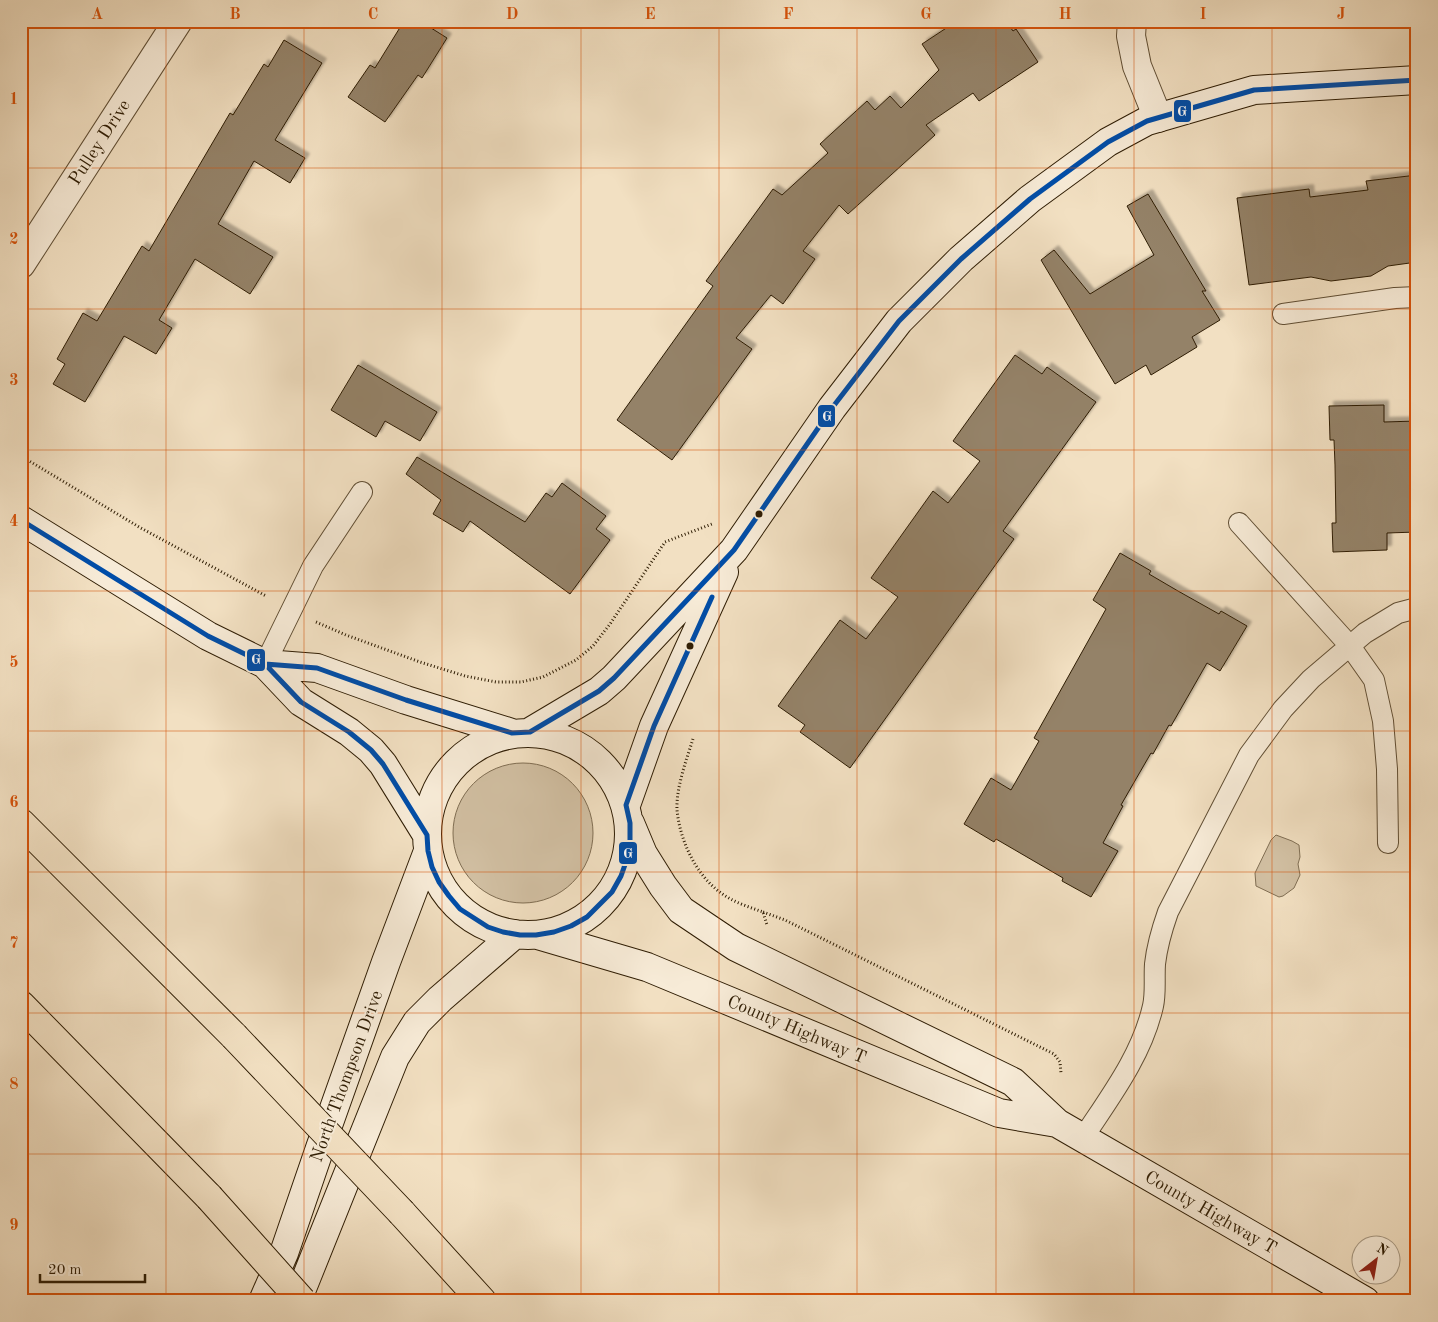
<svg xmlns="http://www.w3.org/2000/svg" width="1438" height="1322" font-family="'Old Standard TT',serif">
	<defs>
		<filter id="shadow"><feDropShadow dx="4.5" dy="-4.5" stdDeviation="1" flood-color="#0004"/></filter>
	</defs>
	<rect width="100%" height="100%" fill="#f2e0c2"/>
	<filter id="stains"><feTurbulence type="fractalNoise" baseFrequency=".004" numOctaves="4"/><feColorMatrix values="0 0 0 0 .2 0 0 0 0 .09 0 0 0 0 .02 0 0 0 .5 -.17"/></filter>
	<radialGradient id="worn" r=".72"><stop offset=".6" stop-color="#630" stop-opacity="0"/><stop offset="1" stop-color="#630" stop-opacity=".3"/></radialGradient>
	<!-- green -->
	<path fill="#d1bfa2" stroke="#806e53" d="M453 833a70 70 0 1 1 140 0a70 70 0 1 1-140 0Z
		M 1276,835 L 1292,841 L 1299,845 L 1300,857 L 1298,864 L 1300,875 L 1294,888 L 1283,896 L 1279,897 L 1256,886 L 1255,873 L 1271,840 Z"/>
	<!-- building -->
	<path fill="#948267" stroke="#2f1d04" filter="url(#shadow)" d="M 404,21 L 420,21 L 447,38 L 422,78 L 418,75 L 385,122 L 348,97 L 370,65 L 375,68 Z
		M 957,21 L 1006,21 L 1013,31 L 1016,29 L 1038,62 L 979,101 L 973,93 L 926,125 L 935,135 L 848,214 L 839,205 L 803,251 L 815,259 L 783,304 L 771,295 L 736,338 L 752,349 L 672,460 L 617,420 L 713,286 L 706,281 L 773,189 L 782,195 L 828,153 L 820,144 L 867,101 L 875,110 L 890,96 L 901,108 L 939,70 L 922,44 Z
		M 284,40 L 322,63 L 275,140 L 305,158 L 290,183 L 254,161 L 218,224 L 273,257 L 250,294 L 195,259 L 159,320 L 172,328 L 156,354 L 124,336 L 85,402 L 53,384 L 65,364 L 57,359 L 83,313 L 97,321 L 142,246 L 149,251 L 230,113 L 233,115 L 264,64 L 268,67 Z
		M 1417,175 L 1417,262 L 1388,266 L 1371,276 L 1331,281 L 1311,277 L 1249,285 L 1237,198 L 1309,189 L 1310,197 L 1368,190 L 1366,181 Z
		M 1148,194 L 1206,291 L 1202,291 L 1220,320 L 1192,337 L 1197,347 L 1151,375 L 1146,365 L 1115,384 L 1041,260 L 1054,250 L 1090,294 L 1154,255 L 1127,206 Z
		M 1015,355 L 1042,374 L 1047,367 L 1096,402 L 1003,531 L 1014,539 L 850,768 L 800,732 L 805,725 L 778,706 L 840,620 L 866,639 L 898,597 L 871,578 L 933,491 L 948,503 L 980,461 L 953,441 Z
		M 358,365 L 437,412 L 420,441 L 385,421 L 376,437 L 331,410 Z
		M 1384,405 L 1384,422 L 1417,421 L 1417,532 L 1387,533 L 1387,550 L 1333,552 L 1332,523 L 1336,523 L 1335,465 L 1334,440 L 1330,440 L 1329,406 Z
		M 417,457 L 525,522 L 546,493 L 552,497 L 562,483 L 606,516 L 596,529 L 610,540 L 570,594 L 470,521 L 463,532 L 433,514 L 441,500 L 406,474 Z
		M 1120,553 L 1151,571 L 1149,574 L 1178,591 L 1219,614 L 1221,611 L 1247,626 L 1220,671 L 1207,663 L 1171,726 L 1169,725 L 1153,754 L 1151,753 L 1121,805 L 1123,806 L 1103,843 L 1118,851 L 1091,897 L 1062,881 L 1063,878 L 996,839 L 994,842 L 964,824 L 991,778 L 1011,790 L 1039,741 L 1034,738 L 1106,609 L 1093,600 Z"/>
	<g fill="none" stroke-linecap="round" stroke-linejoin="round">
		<!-- lane casing -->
		<g stroke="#604e34" stroke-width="22">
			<path id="lane" d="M 1283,314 L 1395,298 L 1417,297
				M 1239,523 L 1350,646 L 1374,680 L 1383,721 L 1387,769 L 1388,843
				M 265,664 L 313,566 L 362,492
				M 1083,1138 C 1110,1097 1142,1055 1153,1006 C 1156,993 1154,978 1155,964 C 1157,946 1162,929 1168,912 L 1249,755 L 1283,709 L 1311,679 L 1365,633 L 1398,613 L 1417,608"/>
		</g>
		<!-- street casing -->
		<g stroke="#604e34" stroke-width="30">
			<path id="street" d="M 1132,21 L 1131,36 L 1137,66 L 1158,118
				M 21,264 L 178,21"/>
		</g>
		<!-- secondary casing -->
		<g stroke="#2f1d04" stroke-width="30">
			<path id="secondary" d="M 21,520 L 208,636 L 265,664 L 301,702 L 349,732 L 371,750 L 383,764 L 427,835
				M 265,664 L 317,668 L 406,700 L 512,733
				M 530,732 L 599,691 L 614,678 L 734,550 L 832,408 L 899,321 L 961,259 L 1030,199 L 1108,142 L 1147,121 L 1254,90 L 1417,80
				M427 834a101 101 0 1 1 202 0a101 101 0 1 1-202 0Z
				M 626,805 L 654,726 L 724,572
				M 630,823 L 643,854 L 663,886 L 681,910 L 736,947 L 1013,1082 L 1057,1123 L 1365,1301
				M 538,935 L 647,967 L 999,1113 L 1057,1123
				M 263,1301 L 284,1253 L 320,1148 L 386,962 L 428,851
				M 297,1301 L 395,1057 L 417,1022 L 440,999 L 515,934"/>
		</g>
		<!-- highway casing -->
		<g stroke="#2f1d04" stroke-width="30">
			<path id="highway" d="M 21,823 L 234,1036
				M 21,1005 L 209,1197
				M 402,1213 L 482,1301"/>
		</g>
		<!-- path -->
		<path stroke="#2f1d04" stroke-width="3" stroke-dasharray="1 2.5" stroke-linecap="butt" d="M 21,456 L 139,527 L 266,596
			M 316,622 L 346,635 L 420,662 L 465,676 L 496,682 L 521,682 L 543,677 L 576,660 L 593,646 L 610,624 L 665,542 L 712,524
			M 693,739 C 686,761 676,788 677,810 C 680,841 696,875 721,893 C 733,902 749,907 763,912 L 767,925
			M 763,912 L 785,920 L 1054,1054 L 1060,1062 L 1061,1073"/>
		<!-- lane -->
		<use href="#lane" stroke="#f7ebd7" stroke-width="20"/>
		<!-- street -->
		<use href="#street" stroke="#f7ebd7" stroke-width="28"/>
		<!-- secondary -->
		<use href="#secondary" stroke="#f7ebd7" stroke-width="28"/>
		<!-- highway -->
		<use href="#highway" stroke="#f2e0c2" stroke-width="28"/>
		<!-- highway-bridge casing -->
		<g stroke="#2f1d04" stroke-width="30" stroke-linecap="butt">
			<path id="highway-bridge" d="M 234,1036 L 402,1213
				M 209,1197 L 302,1301"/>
		</g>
		<!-- highway-bridge -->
		<use href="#highway-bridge" stroke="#f2e0c2" stroke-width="28"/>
		<!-- bus-1 casing -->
		<g stroke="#f7ebd7" stroke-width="9">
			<path id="bus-1" d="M 21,520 L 208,636 L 265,664 L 301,702 L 349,732 L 371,750 L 383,764 L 427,835 L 428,851 L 432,867 L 439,882 L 449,896 L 460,909 L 488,927 L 503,932 L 520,935 L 536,935 L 554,932 L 571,926 L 587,917 L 612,892 L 621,876 L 627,859 L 630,842 L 630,823 L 626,805 L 654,726 L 712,597
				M 265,664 L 317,668 L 406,700 L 512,733 L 530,732 L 599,691 L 614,678 L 734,550 L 832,408 L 899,321 L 961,259 L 1030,199 L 1108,142 L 1147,121 L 1254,90 L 1417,80"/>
		</g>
		<!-- bus-1 -->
		<use href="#bus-1" stroke="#004da8" stroke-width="5"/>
	</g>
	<!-- grid -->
	<path fill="none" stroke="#d6530b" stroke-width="1" stroke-opacity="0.55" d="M 166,21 L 166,1301M 304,21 L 304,1301M 442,21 L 442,1301M 581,21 L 581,1301M 719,21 L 719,1301M 857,21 L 857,1301M 996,21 L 996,1301M 1134,21 L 1134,1301M 1272,21 L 1272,1301M 21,168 L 1417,168M 21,309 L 1417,309M 21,450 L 1417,450M 21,591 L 1417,591M 21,731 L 1417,731M 21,872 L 1417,872M 21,1013 L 1417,1013M 21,1154 L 1417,1154"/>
	<!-- markers -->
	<g fill="#2f1d04" stroke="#f7ebd7" stroke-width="2">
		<circle cx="759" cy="514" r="4.5"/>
		<circle cx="690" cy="646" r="4.5"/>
	</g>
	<g text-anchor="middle" stroke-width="4" stroke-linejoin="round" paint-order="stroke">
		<!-- street labels -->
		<g font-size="18" fill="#2f1d04" stroke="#f7ebd7">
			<text transform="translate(99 142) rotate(-57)" y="6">Pulley Drive</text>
			<text transform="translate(797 1029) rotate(23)" y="6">County Highway T</text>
			<text transform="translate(346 1076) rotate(-70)" y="6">North Thompson Drive</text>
			<text transform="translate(1211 1212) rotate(30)" y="6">County Highway T</text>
		</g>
	</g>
	<g stroke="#f7ebd7" stroke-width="2">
		<rect x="1173" y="99" width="19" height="24" rx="5" fill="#004da8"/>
		<rect x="817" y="404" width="19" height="24" rx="5" fill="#004da8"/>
		<rect x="246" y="648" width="20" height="24" rx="5" fill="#004da8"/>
		<rect x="618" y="841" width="20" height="24" rx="5" fill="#004da8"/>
	</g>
	<g font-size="14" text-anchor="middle" font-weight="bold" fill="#fff">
		<text x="1182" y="116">G</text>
		<text x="827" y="421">G</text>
		<text x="256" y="664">G</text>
		<text x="628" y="858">G</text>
	</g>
	<!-- margin -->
	<rect width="1438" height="1322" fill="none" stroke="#f2e0c2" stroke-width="55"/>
	<!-- north arrow -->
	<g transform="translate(1376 1260) rotate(31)"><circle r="24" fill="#f7ebd7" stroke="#a79983"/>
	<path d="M0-4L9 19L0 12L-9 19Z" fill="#8f2418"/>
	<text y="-8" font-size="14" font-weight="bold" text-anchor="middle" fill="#2f1d04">N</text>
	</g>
	<!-- scale -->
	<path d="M40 1274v8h105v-8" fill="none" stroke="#2f1d04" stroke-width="2.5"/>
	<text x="48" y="1274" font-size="15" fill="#2f1d04" stroke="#f7ebd7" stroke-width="4" paint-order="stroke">20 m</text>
	<rect x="28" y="28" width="1382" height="1266" fill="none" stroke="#d6530b" stroke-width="2"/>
	<g font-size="16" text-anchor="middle" font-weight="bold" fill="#d6530b">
		<text x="97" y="19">A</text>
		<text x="235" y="19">B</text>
		<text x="373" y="19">C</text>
		<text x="512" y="19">D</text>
		<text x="650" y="19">E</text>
		<text x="788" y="19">F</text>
		<text x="926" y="19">G</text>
		<text x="1065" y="19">H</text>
		<text x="1203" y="19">I</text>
		<text x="1341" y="19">J</text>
		<text x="14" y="104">1</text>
		<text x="14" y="244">2</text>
		<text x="14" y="385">3</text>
		<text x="14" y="526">4</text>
		<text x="14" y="667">5</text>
		<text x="14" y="807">6</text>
		<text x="14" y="948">7</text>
		<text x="14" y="1089">8</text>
		<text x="14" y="1230">9</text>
	</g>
	<rect width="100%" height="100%" filter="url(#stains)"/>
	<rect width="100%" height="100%" fill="url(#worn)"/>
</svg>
